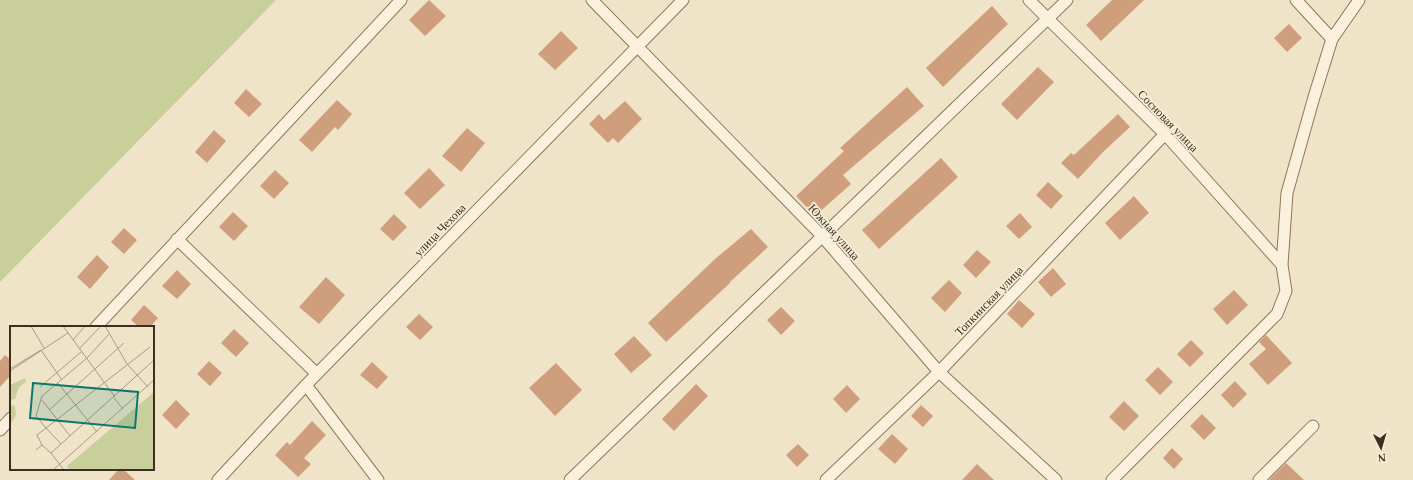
<svg xmlns="http://www.w3.org/2000/svg" width="1413" height="480" font-family="'Times New Roman',serif">
	<rect width="100%" height="100%" fill="#f0e4c8"/>
	<!-- green -->
	<path fill="#c9cf9b" d="M 0,0 L 276,0 L 0,282 Z"/>
	<!-- building -->
	<path fill="#cf9f7d" d="M 429,0 L 446,16 L 425,36 L 409,20 Z
		M 1112,0 L 1144,0 L 1101,41 L 1086,25 Z
		M 992,6 L 1008,24 L 943,87 L 926,68 Z
		M 1289,24 L 1302,38 L 1287,52 L 1274,38 Z
		M 561,31 L 578,48 L 555,70 L 538,54 Z
		M 1038,67 L 1054,82 L 1017,120 L 1001,104 Z
		M 907,87 L 924,106 L 843,175 L 851,184 L 815,216 L 796,196 L 844,151 L 840,148 Z
		M 246,89 L 262,104 L 249,117 L 234,103 Z
		M 337,100 L 352,114 L 338,130 L 335,127 L 312,152 L 299,140 Z
		M 625,101 L 642,119 L 618,143 L 613,138 L 608,143 L 589,124 L 599,114 L 604,120 Z
		M 1118,114 L 1130,127 L 1103,152 L 1078,179 L 1061,163 L 1071,153 L 1074,155 Z
		M 467,128 L 485,143 L 461,172 L 442,156 Z
		M 214,130 L 226,141 L 207,163 L 195,152 Z
		M 941,158 L 958,177 L 879,249 L 862,230 Z
		M 429,168 L 445,185 L 420,209 L 404,193 Z
		M 275,170 L 289,183 L 274,199 L 260,186 Z
		M 1048,182 L 1063,196 L 1051,209 L 1036,195 Z
		M 1134,196 L 1149,213 L 1120,240 L 1105,223 Z
		M 233,212 L 248,226 L 234,241 L 219,227 Z
		M 1020,213 L 1032,227 L 1019,239 L 1006,226 Z
		M 394,214 L 407,227 L 393,241 L 380,229 Z
		M 124,228 L 137,240 L 124,254 L 111,242 Z
		M 751,229 L 768,247 L 730,282 L 730,283 L 703,308 L 666,342 L 648,323 L 715,259 Z
		M 977,250 L 991,262 L 976,278 L 963,265 Z
		M 97,255 L 109,267 L 90,289 L 77,277 Z
		M 1053,268 L 1066,284 L 1051,297 L 1038,282 Z
		M 177,270 L 191,284 L 177,299 L 162,286 Z
		M 326,277 L 345,295 L 319,324 L 299,307 Z
		M 949,280 L 962,293 L 945,312 L 931,298 Z
		M 1234,290 L 1248,305 L 1227,325 L 1213,309 Z
		M 1019,300 L 1035,314 L 1022,328 L 1007,314 Z
		M 144,305 L 158,318 L 150,327 L 139,327 L 131,320 Z
		M 781,307 L 795,321 L 781,335 L 767,320 Z
		M 419,314 L 433,327 L 420,340 L 406,327 Z
		M 234,329 L 249,343 L 236,357 L 221,343 Z
		M 1266,335 L 1292,363 L 1268,385 L 1249,364 L 1266,349 L 1259,342 Z
		M 634,336 L 652,355 L 631,373 L 614,354 Z
		M 1191,340 L 1204,353 L 1190,367 L 1177,354 Z
		M 5,355 L 11,360 L 11,375 L 0,387 L 0,361 Z
		M 209,361 L 222,373 L 210,386 L 197,374 Z
		M 372,362 L 388,377 L 377,389 L 360,375 Z
		M 556,363 L 582,390 L 555,416 L 529,388 Z
		M 1158,367 L 1173,382 L 1160,395 L 1145,380 Z
		M 1235,381 L 1247,394 L 1233,408 L 1221,395 Z
		M 696,384 L 708,396 L 674,431 L 662,419 Z
		M 847,385 L 860,399 L 846,413 L 833,399 Z
		M 176,400 L 190,414 L 176,429 L 162,415 Z
		M 1124,401 L 1139,416 L 1124,431 L 1109,417 Z
		M 921,405 L 933,416 L 923,427 L 911,416 Z
		M 1202,414 L 1216,428 L 1204,440 L 1190,426 Z
		M 312,421 L 326,435 L 304,458 L 311,464 L 298,477 L 275,455 L 287,442 L 290,445 Z
		M 892,434 L 908,449 L 895,464 L 878,449 Z
		M 798,444 L 809,455 L 797,467 L 786,455 Z
		M 1172,448 L 1183,459 L 1174,469 L 1163,458 Z
		M 1286,463 L 1304,480 L 1269,480 Z
		M 977,464 L 994,480 L 962,480 Z
		M 119,469 L 123,469 L 135,480 L 109,480 Z"/>
	<g fill="none" stroke-linecap="round" stroke-linejoin="round">
		<!-- street casing -->
		<g stroke="#8d765c" stroke-width="13">
			<path id="street" d="M 592,0 L 822,236 L 939,372 L 1056,480
				M 1029,0 L 1047,18 L 1165,134 L 1282,265
				M 1332,39 L 1359,0
				M 177,239 L 317,374
				M 96,327 L 401,0
				M 306,385 L 378,480
				M 0,430 L 11,418
				M 218,480 L 306,385 L 683,0
				M 570,480 L 1067,0
				M 826,480 L 939,372 L 1165,134
				M 1112,480 L 1277,314 L 1286,291 L 1282,265 L 1287,193 L 1314,97 L 1332,39 L 1296,0
				M 1259,480 L 1313,426"/>
		</g>
		<!-- street -->
		<use href="#street" stroke="#faf1dc" stroke-width="11"/>
	</g>
	<g text-anchor="middle" stroke-width="3.5" stroke-linejoin="round" paint-order="stroke">
		<!-- street labels -->
		<g font-size="12" fill="#3d2e20" stroke="#f7eed8">
			<text transform="translate(1168 121) rotate(46)" y="4">Сосновая улица</text>
			<text transform="translate(440 230) rotate(-46)" y="4">улица Чехова</text>
			<text transform="translate(834 232) rotate(48)" y="4">Южная улица</text>
			<text transform="translate(989 301) rotate(-46)" y="4">Топкинская улица</text>
		</g>
	</g>
	<!-- overview -->
	<g transform="translate(10 326)">
		<rect width="144" height="144" fill="#f0e4c8"/>
		<path d="M 15,52 L 16,56 L 9,61 L 5,73 L 0,74 L 0,59 ZM 144,66 L 144,144 L 59,144 L 57,140 ZM 0,79 L 5,80 L 6,89 L 0,99 Z" fill="#c9cf9b"/>
		<path fill="none" stroke="#a89b85" stroke-width="1" d="M 21,0 L 34,22M 53,0 L 105,71M 95,0 L 117,38 L 138,61M 63,14 L 75,0M 69,23 L 91,0M 0,43 L 31,24 L 52,54M 0,45 L 58,7M 48,57 L 87,106M 30,61 L 71,26M 104,72 L 113,83M 32,74 L 60,110M 39,84 L 114,17M 51,118 L 36,102 L 140,21M 32,119 L 41,127 L 144,34M 26,124 L 32,119 L 27,109 L 36,102 L 26,90 L 32,70 L 77,32 L 99,8M 41,127 L 54,144M 43,144 L 144,54"/>
		<path fill="#0f766e" fill-opacity="0.15" stroke="#0f766e" stroke-width="2" d="M 23,57 L 128,66 L 125,102 L 20,92 Z"/>
		<rect width="144" height="144" fill="none" stroke="#3d2e20" stroke-width="2"/>
	</g>
	<!-- north arrow -->
	<g transform="translate(1381 448) rotate(175)" stroke="#f7eed8" stroke-width="3" paint-order="stroke">
	<path d="M0-3L7 15L0 10L-7 15Z" fill="#3d2e20"/>
	<text y="-6" font-size="11" font-weight="bold" text-anchor="middle" fill="#3d2e20">N</text>
	</g>
</svg>
